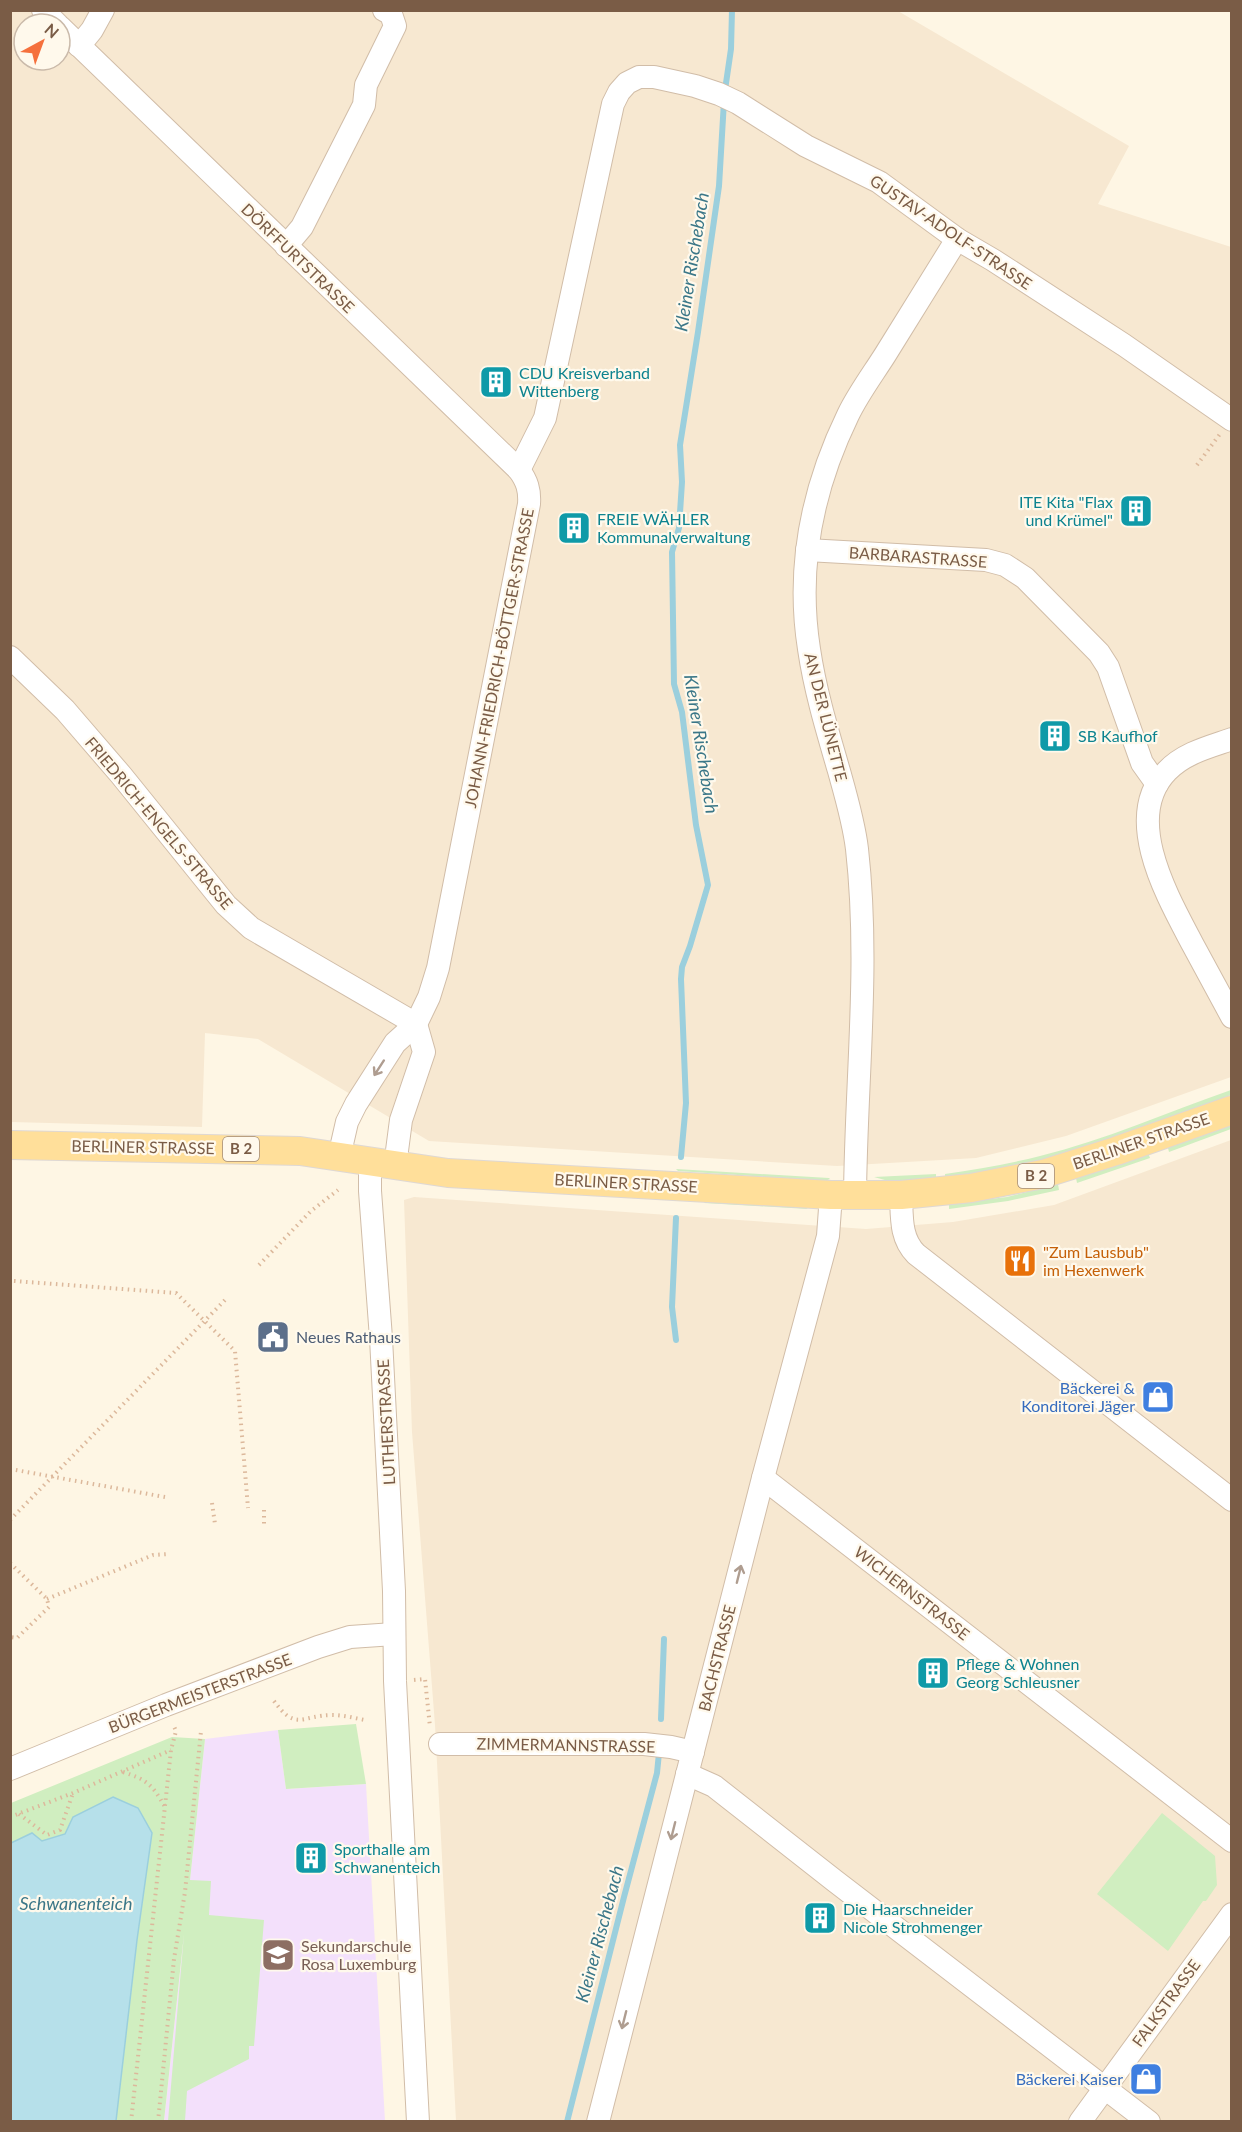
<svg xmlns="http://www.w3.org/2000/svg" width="1242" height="2132" font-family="Lato,sans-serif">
<rect width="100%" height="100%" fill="#fef6e4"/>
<g fill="#f7e8d1" fill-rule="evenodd">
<path d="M11 11H898L1129 146 1098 204 1231 247V1077L1066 1136 976 1158 837 1166 429 1141 258 1039 205 1033 202 1127 11 1122ZM24 24H60V60H24Z"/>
<path d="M1231 1140V2121H456L435 1725 412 1432 404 1200 414 1197 866 1229 953 1222 1054 1205Z"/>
</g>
<path fill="#f3e0fb" d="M278 1730 286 1789 366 1784 385 2121 164 2122 205 1739Z"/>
<g fill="#d0eec0">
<path d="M1231 1090V1095C1171 1117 1111 1143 1049 1158 1015 1167 980 1173 945 1178V1174C977 1169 1009 1164 1040 1156 1105 1140 1168 1112 1231 1090Z"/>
<path d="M1231 1124V1129L1169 1152 1168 1148Z"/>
<path d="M1148 1153 1150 1158 1077 1183 1076 1178Z"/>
<path d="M676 1169 829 1178 830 1179 825 1181 678 1171Z"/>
<path d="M936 1174V1179L892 1182 874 1177Z"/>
<path d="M1058 1184 1059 1190 1008 1201 949 1209V1204L1007 1197Z"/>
<path d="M706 1201 803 1206 808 1209 704 1203Z"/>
<path d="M356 1724 366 1784 286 1789 278 1730Z"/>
<path d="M172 1737 205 1739 190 1880 211 1881 209 1915 264 1920 254 2046H249V2059L187 2091 185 2121H168L184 1934 164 2121H116L137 1940 152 1833 66 1834 42 1841 11 1843V1803Z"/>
<path d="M1162 1813 1215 1856 1217 1885 1206 1901H1203L1168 1951 1097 1894Z"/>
</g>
<path fill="#b6e0ea" stroke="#9bcfdd" stroke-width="1.5" d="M113 1797 138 1808 152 1833 137 1940 116 2121H11V1843L32 1833 42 1841 65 1834 73 1817Z"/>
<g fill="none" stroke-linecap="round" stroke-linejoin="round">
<g stroke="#9bcfdd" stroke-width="6">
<path d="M725 90 731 49 732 10"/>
<path d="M681 1157 686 1103 681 979 682 967 690 946 708 885 696 825 682 712 674 684 672 552 679 528 682 482 680 445 698 332 719 186 724 101"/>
<path d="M676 1218 672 1307 676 1340"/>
<path d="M661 1719 664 1639"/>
<path d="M567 2122 624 1897 657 1773 659 1753"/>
</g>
<defs>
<g id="minor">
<path d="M43 10 57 24"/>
<path d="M60 27 519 470C527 481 530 490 529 504L438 968 429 997 416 1024 395 1043 356 1104 347 1122 339 1157"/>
<path d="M79 46 92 30 103 10"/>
<path d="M286 246 302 227 364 105 366 85 395 26 391 14 384 10"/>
<path d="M519 470 545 418 613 104 619 92 627 83 639 77H654L695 86 719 94 738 103 806 146 879 182 957 239 993 260 1124 345 1232 420"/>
<path d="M807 550 986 560 1005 565 1025 578 1099 653 1108 667 1142 763 1157 784"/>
<path d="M10 657 65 710 121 775 226 905 251 928 416 1024"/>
<path d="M1232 739C1209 747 1184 753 1167 771 1121 818 1169 899 1193 945 1206 969 1219 993 1232 1017"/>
<path d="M370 1162V1191L381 1338 394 1591 395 1681 418 2122"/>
<path d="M395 1166 401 1120 424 1052 416 1024"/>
<path d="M901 1195C902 1217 900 1238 916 1254L1232 1500"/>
<path d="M855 1196C856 1079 870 965 857 849 854 823 846 796 839 771 827 730 815 690 809 649 796 566 812 489 848 415 858 394 873 374 885 355 909 316 933 278 957 239"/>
<path d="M763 1478 1232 1841"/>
<path d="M440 1744H644L671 1747 693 1752"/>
<path d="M10 1769 166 1705 318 1647 350 1637 394 1634"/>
<path d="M687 1774 714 1786 835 1881 1149 2122"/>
<path d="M598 2122 763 1478 828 1236 831 1195"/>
<path d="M1080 2122 1232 1914"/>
</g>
<path id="major" d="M10 1145 300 1151 448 1173 831 1195H901L971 1188 1043 1174 1116 1151 1232 1110"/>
</defs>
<use href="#minor" stroke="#d1bda8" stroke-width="24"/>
<use href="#major" stroke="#dfd8d3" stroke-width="30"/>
<g stroke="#dcb89b" stroke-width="4" stroke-dasharray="1.5 4.5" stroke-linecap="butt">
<path d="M1197 465 1220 434"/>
<path d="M10 1232H14"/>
<path d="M259 1265 311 1211 338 1190"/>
<path d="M14 1281 176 1293 235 1351 248 1508"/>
<path d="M10 1469 165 1497"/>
<path d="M212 1503 215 1524"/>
<path d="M264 1510V1524"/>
<path d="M10 1520 225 1300"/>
<path d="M10 1563 47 1599 49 1607 17 1638 10 1637"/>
<path d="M47 1599 153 1555 168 1554"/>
<path d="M414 1680 425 1679 430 1727"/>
<path d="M274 1701C296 1732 302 1715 332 1715 343 1715 354 1718 365 1720"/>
<path d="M123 1772C147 1780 152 1784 165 1807"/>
<path d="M19 1814 47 1835 60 1830 73 1793"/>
<path d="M10 1817 73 1793 171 1750"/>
<path d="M131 2122 171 1750 176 1731 173 1724"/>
<path d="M158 2122 174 1959 185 1892 201 1731"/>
</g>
<use href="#minor" stroke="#fff" stroke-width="22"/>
<use href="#major" stroke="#ffdf9a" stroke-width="28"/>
</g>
<defs><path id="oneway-shaft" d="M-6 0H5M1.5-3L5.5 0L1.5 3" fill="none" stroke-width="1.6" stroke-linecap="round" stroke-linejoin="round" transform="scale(1.5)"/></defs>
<g stroke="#af9d90">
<use href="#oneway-shaft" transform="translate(379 1068) rotate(123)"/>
<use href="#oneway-shaft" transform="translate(739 1574) rotate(-76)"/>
<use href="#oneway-shaft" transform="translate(673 1831) rotate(104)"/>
<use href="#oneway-shaft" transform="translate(624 2020) rotate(104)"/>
</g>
<defs>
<symbol id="building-square" viewBox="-11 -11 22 22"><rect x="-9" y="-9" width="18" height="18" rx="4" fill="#0f9aa8" stroke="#fff9ec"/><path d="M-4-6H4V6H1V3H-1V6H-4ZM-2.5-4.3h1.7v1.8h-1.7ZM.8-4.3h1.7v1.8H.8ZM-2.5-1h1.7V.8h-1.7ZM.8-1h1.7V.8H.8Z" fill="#fff"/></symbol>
<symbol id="restaurant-square" viewBox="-11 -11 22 22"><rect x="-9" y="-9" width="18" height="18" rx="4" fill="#e8710a" stroke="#fff9ec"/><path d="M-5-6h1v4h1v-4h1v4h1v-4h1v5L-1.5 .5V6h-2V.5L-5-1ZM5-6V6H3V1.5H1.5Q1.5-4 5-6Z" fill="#fff"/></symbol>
<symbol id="civic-square" viewBox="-11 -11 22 22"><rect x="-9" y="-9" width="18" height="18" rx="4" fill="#5c6f8a" stroke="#fff9ec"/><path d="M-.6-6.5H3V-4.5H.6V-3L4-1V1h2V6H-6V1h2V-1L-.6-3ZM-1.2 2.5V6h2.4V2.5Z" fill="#fff"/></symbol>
<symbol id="shop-square" viewBox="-11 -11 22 22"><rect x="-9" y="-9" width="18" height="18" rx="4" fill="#3f7fe0" stroke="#fff9ec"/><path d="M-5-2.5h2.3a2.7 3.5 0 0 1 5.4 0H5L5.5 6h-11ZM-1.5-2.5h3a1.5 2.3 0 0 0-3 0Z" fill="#fff"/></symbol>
<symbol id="school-square" viewBox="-11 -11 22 22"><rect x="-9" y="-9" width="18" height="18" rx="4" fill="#8d6e63" stroke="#fff9ec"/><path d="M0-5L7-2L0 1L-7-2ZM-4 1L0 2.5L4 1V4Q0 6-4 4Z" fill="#fff"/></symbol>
</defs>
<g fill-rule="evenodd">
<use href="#building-square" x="477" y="363" width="38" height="38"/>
<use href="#building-square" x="1117" y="492" width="38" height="38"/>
<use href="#building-square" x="555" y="509" width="38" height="38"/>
<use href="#building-square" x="1036" y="717" width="38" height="38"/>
<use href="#restaurant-square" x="1001" y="1242" width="38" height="38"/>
<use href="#civic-square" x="254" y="1318" width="38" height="38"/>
<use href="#shop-square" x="1139" y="1378" width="38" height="38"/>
<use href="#building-square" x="914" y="1654" width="38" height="38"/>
<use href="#building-square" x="292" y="1839" width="38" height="38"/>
<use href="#building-square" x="801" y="1899" width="38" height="38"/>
<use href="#school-square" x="259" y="1936" width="38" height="38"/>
<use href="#shop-square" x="1127" y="2060" width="38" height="38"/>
</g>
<g text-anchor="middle" stroke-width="4.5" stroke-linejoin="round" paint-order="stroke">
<g fill="#fff9ec" stroke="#a28b78" stroke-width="1.5">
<rect x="223" y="1137" width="36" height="24" rx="4.5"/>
<rect x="1018" y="1164" width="36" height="24" rx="4.5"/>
</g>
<g font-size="15" font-weight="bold" fill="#7a5c46">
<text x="241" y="1154">B 2</text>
<text x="1036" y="1181">B 2</text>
</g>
<g font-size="16" fill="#7a5c46" stroke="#fff9ec">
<text transform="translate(951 232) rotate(34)" y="6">GUSTAV-ADOLF-STRASSE</text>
<text transform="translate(298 258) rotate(44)" y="6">DÖRFFURTSTRASSE</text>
<text transform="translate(918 557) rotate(4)" y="6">BARBARASTRASSE</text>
<text transform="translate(499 658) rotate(-79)" y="6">JOHANN-FRIEDRICH-BÖTTGER-STRASSE</text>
<text transform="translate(826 717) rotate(76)" y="6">AN DER LÜNETTE</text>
<text transform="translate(159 823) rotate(50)" y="6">FRIEDRICH-ENGELS-STRASSE</text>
<text transform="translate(1141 1141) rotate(-19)" y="6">BERLINER STRASSE</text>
<text transform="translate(143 1147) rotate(1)" y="6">BERLINER STRASSE</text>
<text transform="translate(626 1183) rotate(3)" y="6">BERLINER STRASSE</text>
<text transform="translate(386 1422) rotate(-93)" y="6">LUTHERSTRASSE</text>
<text transform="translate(912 1593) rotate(38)" y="6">WICHERNSTRASSE</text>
<text transform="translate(717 1658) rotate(-76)" y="6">BACHSTRASSE</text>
<text transform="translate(200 1693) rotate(-21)" y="6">BÜRGERMEISTERSTRASSE</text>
<text transform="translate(566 1745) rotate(1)" y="6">ZIMMERMANNSTRASSE</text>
<text transform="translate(1166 2003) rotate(-54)" y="6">FALKSTRASSE</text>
</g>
<g font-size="16" fill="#0d838f" stroke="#fff9ec" text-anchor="start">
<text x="519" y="379">CDU Kreisverband<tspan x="519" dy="18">Wittenberg</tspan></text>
<text x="1113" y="508" text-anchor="end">ITE Kita "Flax<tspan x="1113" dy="18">und Krümel"</tspan></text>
<text x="597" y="525">FREIE WÄHLER<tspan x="597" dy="18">Kommunalverwaltung</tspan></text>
<text x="1078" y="742">SB Kaufhof</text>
<text x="956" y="1670">Pflege &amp; Wohnen<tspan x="956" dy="18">Georg Schleusner</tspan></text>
<text x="334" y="1855">Sporthalle am<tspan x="334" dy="18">Schwanenteich</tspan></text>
<text x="843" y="1915">Die Haarschneider<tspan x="843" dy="18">Nicole Strohmenger</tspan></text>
</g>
<g font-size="16" fill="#c56008" stroke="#fff9ec" text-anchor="start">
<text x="1043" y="1258">"Zum Lausbub"<tspan x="1043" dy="18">im Hexenwerk</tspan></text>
</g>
<g font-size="16" fill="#4e5e75" stroke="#fff9ec" text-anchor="start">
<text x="296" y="1343">Neues Rathaus</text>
</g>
<g font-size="16" fill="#366cbe" stroke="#fff9ec" text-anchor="end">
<text x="1135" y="1394">Bäckerei &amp;<tspan x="1135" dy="18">Konditorei Jäger</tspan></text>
<text x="1123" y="2085">Bäckerei Kaiser</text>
</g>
<g font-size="16" fill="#785e54" stroke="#fff9ec" text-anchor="start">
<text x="301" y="1952">Sekundarschule<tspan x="301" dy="18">Rosa Luxemburg</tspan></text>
</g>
<g font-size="18" font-style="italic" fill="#3b7788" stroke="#fff9ec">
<text transform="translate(692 262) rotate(-81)" y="6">Kleiner Rischebach</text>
<text transform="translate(701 744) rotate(81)" y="6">Kleiner Rischebach</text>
<text x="76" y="1910">Schwanenteich</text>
<text transform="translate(600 1934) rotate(-75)" y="6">Kleiner Rischebach</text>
</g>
</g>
<rect width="1242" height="2132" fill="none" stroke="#7a5c46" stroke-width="24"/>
<g transform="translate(42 42) rotate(41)"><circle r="28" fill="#fff9ec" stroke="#cabaaa" stroke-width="1.5"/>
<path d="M0-4.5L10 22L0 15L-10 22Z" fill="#f5703c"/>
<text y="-9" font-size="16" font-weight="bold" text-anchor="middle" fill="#7a5c46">N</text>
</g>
</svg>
